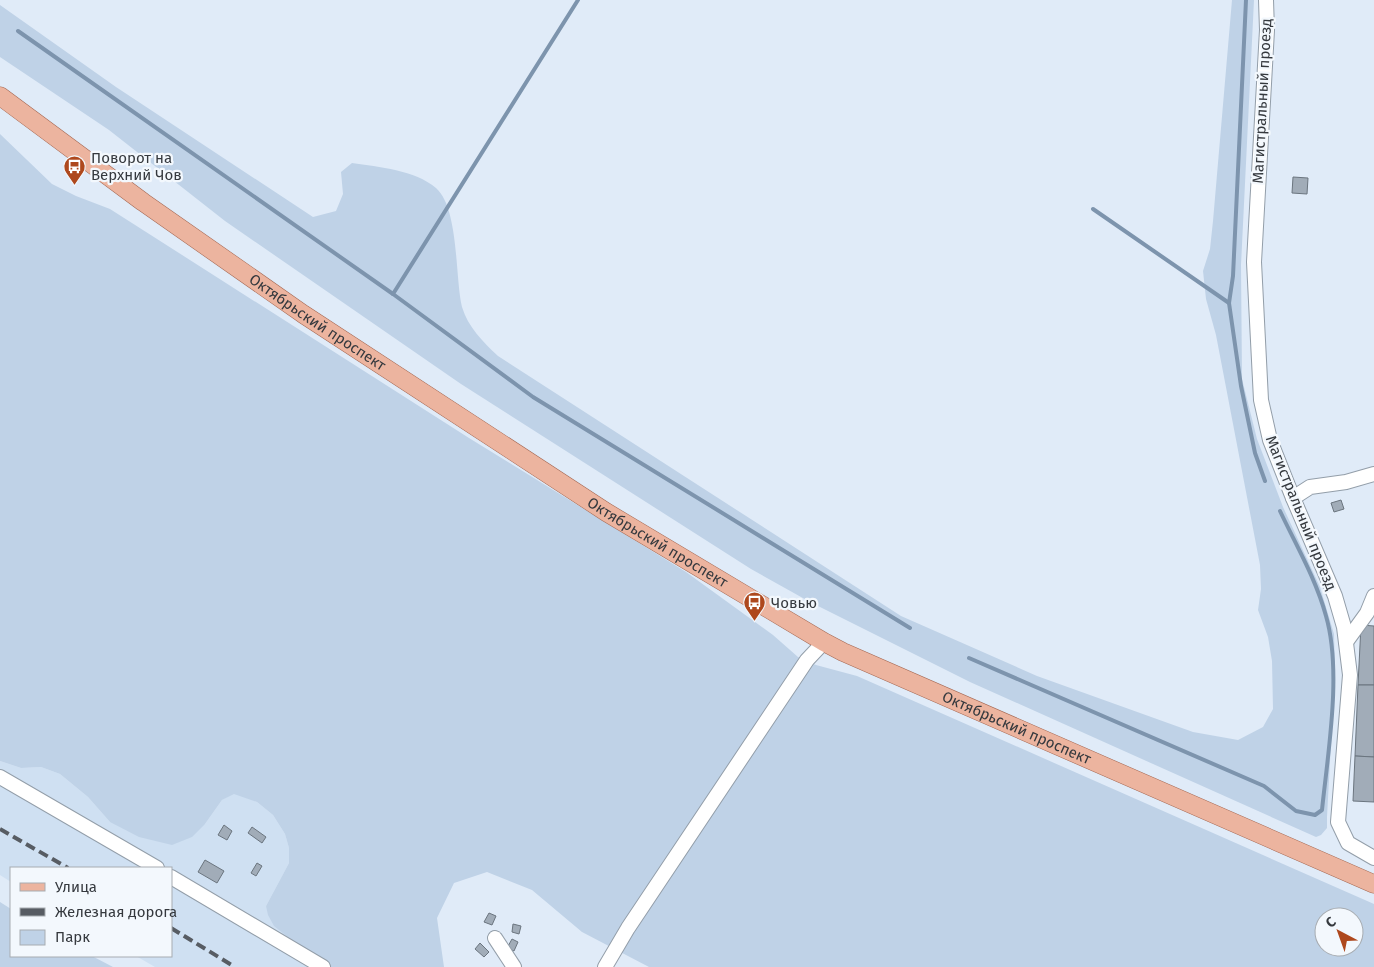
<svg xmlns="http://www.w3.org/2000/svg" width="1374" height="967" font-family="'Fira Sans',sans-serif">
<rect width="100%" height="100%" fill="#e0ebf8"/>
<path fill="#cfe0f2" d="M0 761 21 768 41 767 60 774 88 797 110 822 205 824 222 800 234 793 257 802 273 815 285 834 289 848V863L266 906 309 954 330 967H155L136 956H171V868H11V882L0 875Z"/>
<g fill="#bfd2e7" fill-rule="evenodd">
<path d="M1232 0H1254L1241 265 1242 379 1257 439 1283 507 1320 587 1334 634 1335 668 1327 817V828L1321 835 1316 837 970 682 810 602 751 569 461 384 225 221 109 130 0 57V5L116 87 313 217 336 211 343 194 341 172 352 163C379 167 415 170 436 188 459 208 455 278 462 307 468 327 483 342 498 356L901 616 1037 676 1193 732 1238 740 1263 727 1273 709 1272 661 1268 637 1258 610 1261 589 1260 565 1216 335 1206 299 1203 271 1210 249 1213 221Z"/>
<path d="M0 134 52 184 76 196 110 209 469 438 686 572 773 635 798 657 816 665 857 676 1374 904V967H649L582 932 532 890 487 872 454 883 437 918 444 967H330L309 954 274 926 268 915 266 906 289 863V848L285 834 273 815 257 802 234 794 222 800 205 824 192 837 172 845 139 837 110 822 88 797 60 774 41 767 21 768 0 761ZM1324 917H1354V947H1324Z"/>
<path d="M0 902 11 909V956H92L113 967H0Z"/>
</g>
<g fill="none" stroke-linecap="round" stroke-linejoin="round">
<g stroke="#7d94ad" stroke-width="4">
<path d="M1246 0 1233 276 1229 303 1241 386 1255 453 1265 481"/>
<path d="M18 31 393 294 533 397 910 628"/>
<path d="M1093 209 1229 303"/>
<path d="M393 294 578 0"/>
<path d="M969 658 1264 786 1296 811 1315 815 1322 810C1328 752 1342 671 1326 616 1316 579 1296 545 1280 511"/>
</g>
</g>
<g fill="#a1acb8" stroke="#6b757f">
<path d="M1293 177 1308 178 1307 194 1292 193Z"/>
<path d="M1341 500 1344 509 1334 512 1331 503Z"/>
<path d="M1361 625 1374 626V685H1358Z"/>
<path d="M1358 685H1374V757L1355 756Z"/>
<path d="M1355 756 1374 757V802L1353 801Z"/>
<path d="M224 825 232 831 227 840 218 835Z"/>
<path d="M252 827 266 837 262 843 248 833Z"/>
<path d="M205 860 224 871 217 883 198 872Z"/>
<path d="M257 863 262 866 256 876 251 873Z"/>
<path d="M489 913 496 916 492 925 484 922Z"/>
<path d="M513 924 521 926 519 934 512 932Z"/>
<path d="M512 939 518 942 514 951 507 948Z"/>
<path d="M480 943 489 952 484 957 475 949Z"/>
</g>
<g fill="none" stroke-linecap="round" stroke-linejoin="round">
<defs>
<g id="minor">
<path d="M1266 0 1267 30 1254 262 1261 400 1270 440 1293 498 1335 596 1344 627 1350 675 1338 822 1348 843 1374 858"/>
<path d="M1293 498 1310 487 1346 482 1374 474"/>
<path d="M1346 642 1367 613 1374 596"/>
<path d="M0 777 157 868"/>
<path d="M171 877 323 967"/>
<path d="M495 938 514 967"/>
<path d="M605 967 628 928 807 660 824 642"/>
</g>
<g id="major">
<path id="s1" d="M0 96 143 202 303 314 606 512 824 642 843 652 1374 884"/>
</g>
</defs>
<use href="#minor" stroke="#939ea9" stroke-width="16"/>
<use href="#major" stroke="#a46853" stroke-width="19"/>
<use href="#minor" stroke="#fff" stroke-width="14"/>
<use href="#major" stroke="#ecb49f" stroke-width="18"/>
<g stroke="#575c63" stroke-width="4" stroke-dasharray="10 5" stroke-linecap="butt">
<path d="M0 829 68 868"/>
<path d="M171 928 235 967"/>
</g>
</g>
<defs>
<symbol id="bus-pin" viewBox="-11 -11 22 30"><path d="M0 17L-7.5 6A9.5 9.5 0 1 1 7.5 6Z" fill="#ae481d" stroke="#f3f8fd"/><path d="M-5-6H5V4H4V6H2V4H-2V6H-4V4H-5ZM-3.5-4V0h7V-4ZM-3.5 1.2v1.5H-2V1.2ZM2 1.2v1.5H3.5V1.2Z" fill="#fff"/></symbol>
</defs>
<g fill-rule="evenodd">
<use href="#bus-pin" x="62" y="154" width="25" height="34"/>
<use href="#bus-pin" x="742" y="590" width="25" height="34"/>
</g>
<g text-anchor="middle" stroke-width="4.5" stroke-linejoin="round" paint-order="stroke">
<g font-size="15" fill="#35393e" stroke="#f3f8fd">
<text transform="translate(1262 101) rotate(-87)" y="5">Магистральный проезд</text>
<text dy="5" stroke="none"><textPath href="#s1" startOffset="390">Октябрьский проспект</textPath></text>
<text transform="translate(1301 513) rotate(68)" y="5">Магистральный проезд</text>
<text dy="5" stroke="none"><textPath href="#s1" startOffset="795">Октябрьский проспект</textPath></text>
<text dy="5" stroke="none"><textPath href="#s1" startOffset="1200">Октябрьский проспект</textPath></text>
</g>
<g font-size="15" fill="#35393e" stroke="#f3f8fd" text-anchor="start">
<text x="91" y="163">Поворот на<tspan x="91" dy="17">Верхний Чов</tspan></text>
<text x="771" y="608">Човью</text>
</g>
</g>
<rect x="10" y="867" width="162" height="90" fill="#f3f8fd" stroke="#a7acb1"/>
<rect x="20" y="883" width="25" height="8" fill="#ecb49f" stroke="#a7acb1"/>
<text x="55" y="892" font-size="15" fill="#35393e">Улица</text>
<rect x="20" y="908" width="25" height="8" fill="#575c63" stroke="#a7acb1"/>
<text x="55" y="917" font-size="15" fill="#35393e">Железная дорога</text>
<rect x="20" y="930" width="25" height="15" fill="#bfd2e7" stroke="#a7acb1"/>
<text x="55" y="942" font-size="15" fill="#35393e">Парк</text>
<g transform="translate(1339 932) rotate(319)"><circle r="24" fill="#f3f8fd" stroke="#a7acb1"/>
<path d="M0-4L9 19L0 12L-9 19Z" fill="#ae481d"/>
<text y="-8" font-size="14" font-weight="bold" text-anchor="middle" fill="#35393e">С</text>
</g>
</svg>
